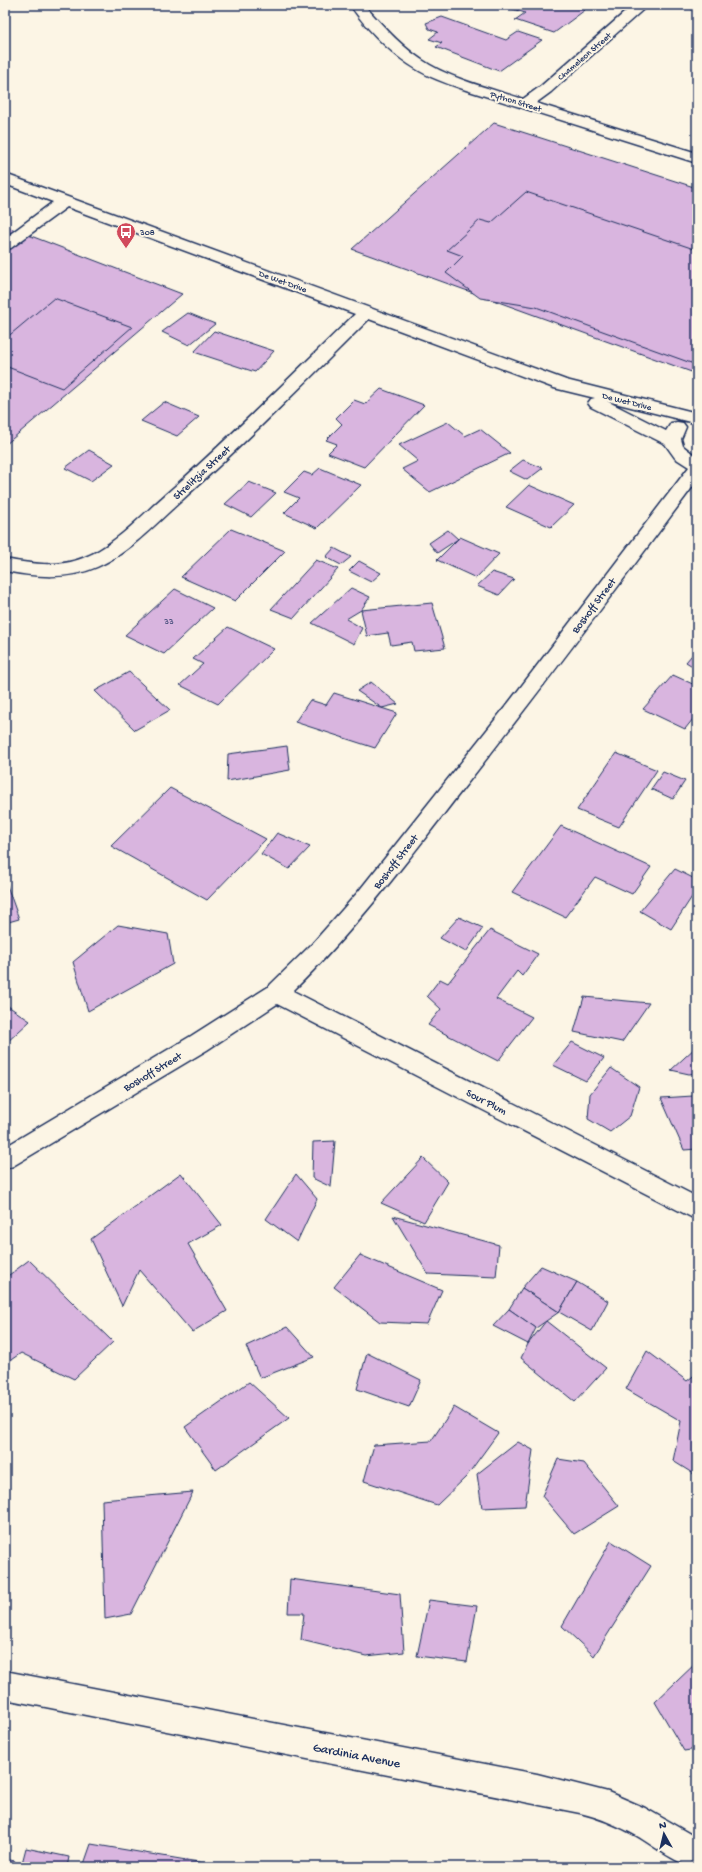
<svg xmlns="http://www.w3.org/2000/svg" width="702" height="1872" font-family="'Gochi Hand',sans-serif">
<rect width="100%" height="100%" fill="#fcf5e5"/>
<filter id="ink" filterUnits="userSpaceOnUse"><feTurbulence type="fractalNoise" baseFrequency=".025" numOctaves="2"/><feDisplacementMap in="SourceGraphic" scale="8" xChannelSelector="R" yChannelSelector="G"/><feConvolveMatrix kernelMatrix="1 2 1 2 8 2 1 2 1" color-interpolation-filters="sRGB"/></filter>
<g filter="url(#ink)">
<g fill="#d9b5df" stroke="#1b2f5e">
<path d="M501 5H571L585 10 554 33 515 20 525 13Z"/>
<path d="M442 17 506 40 518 32 542 40 499 71 436 47 442 43 429 39 438 32 429 29 426 23Z"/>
<path d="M494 123 697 188V374L352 249Z"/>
<path d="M526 192 697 250V357L691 363 536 307 480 298 446 273 463 256 447 250 480 220 491 223Z"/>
<path d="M5 226 182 294 5 445Z"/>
<path d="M54 298 132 327 62 388 5 366V339Z"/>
<path d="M188 313 215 324 189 345 162 332Z"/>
<path d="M214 331 274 351 255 372 194 352Z"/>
<path d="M381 389 424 405 364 467 328 453 337 444 326 440 342 424 336 418 354 400 365 404Z"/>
<path d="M164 402 199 417 177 436 141 421Z"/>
<path d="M448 422 465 436 480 429 510 453 430 492 402 469 418 461 399 445Z"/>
<path d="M89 450 114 464 91 481 65 468Z"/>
<path d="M523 460 543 468 527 480 509 471Z"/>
<path d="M320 468 361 485 317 528 284 513 299 498 284 492 304 472 312 475Z"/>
<path d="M249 482 276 493 251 517 225 504Z"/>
<path d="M529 485 574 505 551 527 506 507Z"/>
<path d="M231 529 285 551 235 601 181 577Z"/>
<path d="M448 530 458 539 437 553 429 543Z"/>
<path d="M460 537 499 554 476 578 437 560Z"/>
<path d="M334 548 351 557 341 565 326 557Z"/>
<path d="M316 560 338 569 294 618 271 609Z"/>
<path d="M359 561 381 573 371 582 349 571Z"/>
<path d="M492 572 514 579 499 595 477 586Z"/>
<path d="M351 588 370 597 361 610 346 619 362 628 354 644 312 623Z"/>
<path d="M175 589 213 608 164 654 125 635Z"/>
<path d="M432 603 445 648 414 651 412 642 391 645 388 633 367 636 361 610Z"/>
<path d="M228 627 274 649 218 704 180 685 203 664 193 659Z"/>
<path d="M697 649V669L686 662Z"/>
<path d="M129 672 170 710 135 730 95 691Z"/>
<path d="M673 675 697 686V714L685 729 643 709Z"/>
<path d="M371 682 398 704 382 708 357 691Z"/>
<path d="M334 693 397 713 375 748 295 722 310 700 326 705Z"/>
<path d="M287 746 290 770 227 781 228 754Z"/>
<path d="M616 753 657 770 619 827 577 810Z"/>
<path d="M663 772 685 781 673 799 651 789Z"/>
<path d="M170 788 266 839 207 900 111 846Z"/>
<path d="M561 826 651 867 632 894 595 877 565 917 512 892Z"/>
<path d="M277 833 310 847 289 869 261 854Z"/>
<path d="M675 869 697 880V889L671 929 640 911Z"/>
<path d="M5 880 19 919 5 923Z"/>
<path d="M459 917 483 928 466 952 440 938Z"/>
<path d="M118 925 168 934 173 964 88 1011 73 962Z"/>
<path d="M490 930 538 954 522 976 517 971 496 999 532 1017 498 1061 428 1025 441 1009 427 996 440 979 448 983Z"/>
<path d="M584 997 649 1003 622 1042 574 1032Z"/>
<path d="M5 1004 30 1021 5 1044Z"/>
<path d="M572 1042 604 1058 586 1081 553 1065Z"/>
<path d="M697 1046V1073L689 1074 671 1070Z"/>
<path d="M611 1068 639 1087 630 1116 610 1132 588 1119 590 1094Z"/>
<path d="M693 1096 697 1101V1149L684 1150 661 1098Z"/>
<path d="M335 1141 331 1187 312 1178 313 1142Z"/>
<path d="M423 1158 448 1182 424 1222 381 1203Z"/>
<path d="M181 1173 222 1225 188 1244 227 1311 192 1332 139 1270 122 1306 91 1239Z"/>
<path d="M296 1174 317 1199 297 1242 266 1219Z"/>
<path d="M393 1216 499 1245 496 1277 428 1274Z"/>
<path d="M360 1255 442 1290 427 1324 380 1322 334 1287Z"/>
<path d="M29 1260 113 1342 74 1379 21 1353 5 1364V1278Z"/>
<path d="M541 1266 577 1282 559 1312 522 1288Z"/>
<path d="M577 1282 608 1301 592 1331 559 1312Z"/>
<path d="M522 1288 559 1312 536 1328 509 1309Z"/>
<path d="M509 1309 536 1328 528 1344 493 1326Z"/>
<path d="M546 1321 606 1368 575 1402 521 1358 528 1344Z"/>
<path d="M287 1327 314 1357 260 1378 246 1346Z"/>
<path d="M647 1351 687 1381 697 1373V1476L673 1461 681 1421 626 1389Z"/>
<path d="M367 1353 421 1380 409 1407 357 1389Z"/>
<path d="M249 1382 289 1418 216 1470 185 1427Z"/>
<path d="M454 1407 498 1433 466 1477 437 1505 364 1481 374 1445 431 1441Z"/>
<path d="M518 1442 533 1450 525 1506 482 1508 477 1474Z"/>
<path d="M558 1459 584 1463 619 1506 574 1534 542 1496Z"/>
<path d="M193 1492 131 1614 105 1619 102 1500Z"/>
<path d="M611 1541 651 1566 594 1656 562 1626Z"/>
<path d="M290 1579 400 1594 404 1652 366 1656 301 1640 304 1613H288Z"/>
<path d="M429 1600 477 1606 467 1662 417 1656Z"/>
<path d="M697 1662V1749L684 1751 655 1702Z"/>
<path d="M91 1844 228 1867H83Z"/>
<path d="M26 1848 69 1857 67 1867H21Z"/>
<path d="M5 1859 15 1861 14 1867H5Z"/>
</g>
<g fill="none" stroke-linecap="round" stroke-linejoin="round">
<defs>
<g id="minor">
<path d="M350 5H364C384 27 404 50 430 65 458 81 492 89 523 99L541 86 633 5H648L551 92 536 103 697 153V163L466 90C454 86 442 82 431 77 399 62 370 34 350 5Z"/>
<path d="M5 174 566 380 697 413V423H694L607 401 666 431 671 423 677 422 683 423 686 427 681 439 683 446 697 457V481C620 584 543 687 463 789 409 859 356 929 293 991L697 1197V1220L277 1004 207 1050 13 1166 5 1169V1147L191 1036 268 987 312 944 358 892 510 701 689 467 675 458 665 444 591 407 588 403 591 399 595 398 554 388 369 319C307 381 245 443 180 502 154 525 129 553 97 567 68 580 36 577 5 571V559C30 564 59 568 83 558 114 546 139 518 164 496 230 438 292 375 355 314L67 207 11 248 5 250V238L53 202 5 184Z"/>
<path d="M5 1671 537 1774 608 1792 645 1808 697 1838V1867C680 1867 653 1845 637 1836 619 1826 601 1818 580 1813L5 1699Z"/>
</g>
</defs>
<use href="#minor" stroke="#1b2f5e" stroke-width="3"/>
<use href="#minor" fill="#fcf5e5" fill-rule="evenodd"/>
</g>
</g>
<defs>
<symbol id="bus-pin" viewBox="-11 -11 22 30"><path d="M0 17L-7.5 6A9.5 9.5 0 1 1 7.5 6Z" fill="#d1495b" stroke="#fcf5e5"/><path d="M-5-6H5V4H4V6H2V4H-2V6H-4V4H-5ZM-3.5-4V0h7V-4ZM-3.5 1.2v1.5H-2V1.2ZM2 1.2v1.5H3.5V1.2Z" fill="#fff"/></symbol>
</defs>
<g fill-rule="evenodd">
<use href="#bus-pin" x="115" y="221" width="22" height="30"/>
</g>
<g text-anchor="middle" stroke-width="4" stroke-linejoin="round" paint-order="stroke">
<g font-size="9" fill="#1b2f5e" stroke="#fcf5e5">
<text transform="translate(584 56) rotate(-41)" y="3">Chameleon Street</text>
<text transform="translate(516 101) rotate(17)" y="3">Python Street</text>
<text transform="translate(283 281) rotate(20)" y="3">De Wet Drive</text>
<text transform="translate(627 401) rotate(14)" y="3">De Wet Drive</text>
</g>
<g font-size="9" fill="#1b2f5e" stroke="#fcf5e5" text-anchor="start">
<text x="140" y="235">308</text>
</g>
<g font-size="9" fill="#4a507e">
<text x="169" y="624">33</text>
</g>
<g font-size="11" fill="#1b2f5e" stroke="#fcf5e5">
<text transform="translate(201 472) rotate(-43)" y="4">Strelitzia Street</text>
<text transform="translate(593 605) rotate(-53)" y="4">Boshoff Street</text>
<text transform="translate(395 861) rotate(-52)" y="4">Boshoff Street</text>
<text transform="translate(152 1071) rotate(-31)" y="4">Boshoff Street</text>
<text transform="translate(487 1101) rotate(27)" y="4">Sour Plum</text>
</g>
<g font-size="13" fill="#1b2f5e" stroke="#fcf5e5">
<text transform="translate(357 1754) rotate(11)" y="5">Gardinia Avenue</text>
</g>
</g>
<rect width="702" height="1872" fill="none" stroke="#fcf5e5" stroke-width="20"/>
<rect x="10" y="10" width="682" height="1852" fill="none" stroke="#1b2f5e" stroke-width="1.5" filter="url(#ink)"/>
<g transform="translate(664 1834) rotate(352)" stroke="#fcf5e5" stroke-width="3" paint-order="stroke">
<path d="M0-3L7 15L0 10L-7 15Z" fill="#1b2f5e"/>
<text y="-6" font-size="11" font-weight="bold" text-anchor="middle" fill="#1b2f5e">N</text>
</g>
</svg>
